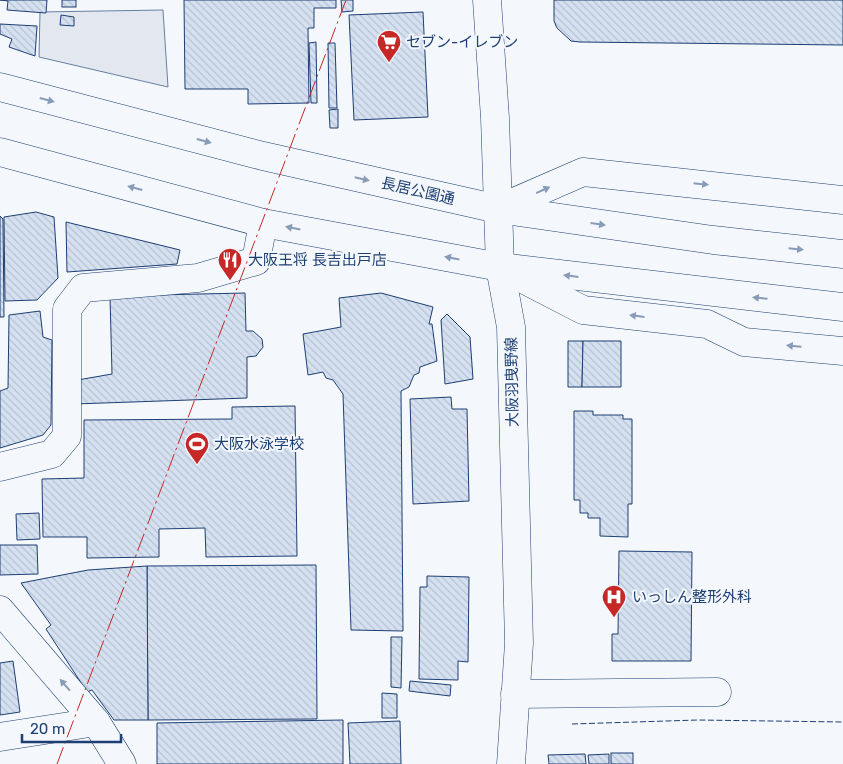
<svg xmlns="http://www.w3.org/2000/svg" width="843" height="764" font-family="Rubik,'Noto Sans JP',sans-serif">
<defs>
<pattern id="building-back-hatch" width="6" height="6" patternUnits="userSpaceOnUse" patternTransform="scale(1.25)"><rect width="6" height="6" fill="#d5e0f0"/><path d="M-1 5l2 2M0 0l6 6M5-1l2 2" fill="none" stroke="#b6c1d1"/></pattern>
</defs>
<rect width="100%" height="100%" fill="#f4f7fb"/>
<path fill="#e3e8f0" stroke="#687fa3" d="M163 10 168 87 39 57 40 12Z"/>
<g fill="url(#building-back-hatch)" stroke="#1d3f73">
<path d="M0 0H47L46 13 7 10 8 1Z"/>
<rect x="62" y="0" width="14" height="7"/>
<path d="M184 0H336V8H314V28H308L309 103 248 104V89H185Z"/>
<path d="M341 0H353V11L342 12Z"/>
<path d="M554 0H843V45L580 42 571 41 557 28 554 21Z"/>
<path d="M423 12 428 117 354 120 349 15Z"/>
<path d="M61 15 74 17V26L60 25Z"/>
<path d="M0 24 37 26 35 56 9 47 12 39 0 34Z"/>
<path d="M316 42 317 103H311L309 43Z"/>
<path d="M328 43H335L337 108H329Z"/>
<path d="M338 109V128H330L329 110Z"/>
<path d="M36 212 54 217 58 278 37 300 5 301 4 217Z"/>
<path d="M0 216 3 219 4 317H0Z"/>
<path d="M66 222 180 250 177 264 67 272Z"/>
<path d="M245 293 246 331H253L262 339 263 347 256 356 247 357V398L74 404 72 381 112 374 110 296Z"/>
<path d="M381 293 433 307 429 324H432L437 361 420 367 419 373 414 375 409 387 401 391 403 631 351 630 343 394 333 380 326 378 323 372 308 375 303 334 341 327 339 298Z"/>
<path d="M40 311 43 337 52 340 51 425 43 435 0 448V391L8 388 9 315Z"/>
<path d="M447 314 470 337 473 379 445 384 441 320Z"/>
<path d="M568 341H583L582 387H568Z"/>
<path d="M583 341H621V387H582Z"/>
<path d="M451 397 452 409H467L469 501 413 504 410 399Z"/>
<path d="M295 406 297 556 206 557 205 528 159 529V557L87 558V537H43L42 479 84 478V420L232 419V407Z"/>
<path d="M574 411H593V415H623V419H632V504H628V537L600 536V518H588V513H580V500H574Z"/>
<path d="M39 513 40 539 17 540 16 514Z"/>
<path d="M0 545H37L38 574 0 575Z"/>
<path d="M619 551 692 552 691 661H612V634H618Z"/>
<path d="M316 565 317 719 148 720 147 566Z"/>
<path d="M147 566 148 720H114L92 690 87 692 46 629 51 625 21 583 88 570Z"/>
<path d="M427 576 469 577 468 662 458 661V680L419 679 420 587H427Z"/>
<path d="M391 637H402L401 688 391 687Z"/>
<path d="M13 661 20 712 0 715V663Z"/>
<path d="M410 681 451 685 450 696 409 691Z"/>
<path d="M382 693 397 694V718H382Z"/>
<path d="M343 720V764H157V723Z"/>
<path d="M400 721 401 764H350L348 723Z"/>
<rect x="611" y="753" width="22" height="11"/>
<path d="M585 754 586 764H549L548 755Z"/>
<path d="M609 754V764H589L588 755Z"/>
</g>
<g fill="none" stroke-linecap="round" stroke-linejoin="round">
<defs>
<g id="minor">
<path d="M498 209 583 172 843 200"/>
<path d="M502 268 583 310 707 324 744 342 843 351"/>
<path d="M0 467 52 454 67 436V309L83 288 198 278 256 261 263 223"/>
<path d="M0 610 96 722 122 764"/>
<path d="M515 694 717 692"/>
<path d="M0 737 96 722"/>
</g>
<g id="major">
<path d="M487 0 495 118 500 267 511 327 519 643 511 764"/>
<path d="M0 87 263 156 498 209 713 240 843 254"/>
<path d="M0 152 263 223 500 267 843 307"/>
</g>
</defs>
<use href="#minor" stroke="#1d3f73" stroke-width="29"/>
<use href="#major" stroke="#1d3f73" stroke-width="29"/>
<use href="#minor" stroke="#f4f7fb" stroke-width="28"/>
<use href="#major" stroke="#f4f7fb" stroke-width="28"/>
<path stroke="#1d3f73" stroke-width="1" stroke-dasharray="6 2.5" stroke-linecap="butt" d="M572 724 698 720 843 722"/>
<path stroke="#c62828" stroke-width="1" stroke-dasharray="18 4 2.5 4" stroke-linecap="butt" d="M57 764 346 0"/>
</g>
<defs><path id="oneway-solid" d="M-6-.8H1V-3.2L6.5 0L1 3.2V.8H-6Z" transform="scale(1.25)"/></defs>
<g fill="#889bb7">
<use href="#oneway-solid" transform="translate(47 100) rotate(15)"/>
<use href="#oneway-solid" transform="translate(204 141) rotate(15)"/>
<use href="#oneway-solid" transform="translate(362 179) rotate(13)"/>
<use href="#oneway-solid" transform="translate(701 184) rotate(6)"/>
<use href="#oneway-solid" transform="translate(135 188) rotate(-165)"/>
<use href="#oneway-solid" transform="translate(543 190) rotate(-24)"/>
<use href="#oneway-solid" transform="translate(598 224) rotate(8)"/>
<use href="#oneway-solid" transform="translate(293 228) rotate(-169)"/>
<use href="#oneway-solid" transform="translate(796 249) rotate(6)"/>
<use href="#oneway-solid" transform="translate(452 258) rotate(-169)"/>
<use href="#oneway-solid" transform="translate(571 276) rotate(-173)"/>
<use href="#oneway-solid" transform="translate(760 298) rotate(-174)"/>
<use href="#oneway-solid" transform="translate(637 316) rotate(-173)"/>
<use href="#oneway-solid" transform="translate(794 346) rotate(-175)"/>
<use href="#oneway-solid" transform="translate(65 685) rotate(-131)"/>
</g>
<defs>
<symbol id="supermarket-pin" viewBox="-11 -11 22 30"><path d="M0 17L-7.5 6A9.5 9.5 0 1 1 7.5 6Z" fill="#c62828" stroke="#f4f7fb"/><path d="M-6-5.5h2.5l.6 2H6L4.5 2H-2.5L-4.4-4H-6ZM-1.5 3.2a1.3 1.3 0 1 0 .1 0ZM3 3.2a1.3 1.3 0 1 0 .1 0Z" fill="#fff"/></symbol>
<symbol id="restaurant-pin" viewBox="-11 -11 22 30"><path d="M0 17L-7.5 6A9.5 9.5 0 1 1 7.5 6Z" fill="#c62828" stroke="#f4f7fb"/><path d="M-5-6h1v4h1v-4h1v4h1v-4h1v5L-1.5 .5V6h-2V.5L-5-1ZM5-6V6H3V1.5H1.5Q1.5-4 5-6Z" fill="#fff"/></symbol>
<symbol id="stadium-pin" viewBox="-11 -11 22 30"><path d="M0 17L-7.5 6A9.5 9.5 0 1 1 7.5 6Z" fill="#c62828" stroke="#f4f7fb"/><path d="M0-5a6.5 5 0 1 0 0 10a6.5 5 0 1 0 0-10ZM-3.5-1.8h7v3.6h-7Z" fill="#fff"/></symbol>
<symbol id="hospital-pin" viewBox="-11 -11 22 30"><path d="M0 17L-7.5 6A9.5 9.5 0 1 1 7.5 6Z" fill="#c62828" stroke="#f4f7fb"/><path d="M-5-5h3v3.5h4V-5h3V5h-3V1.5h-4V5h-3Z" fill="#fff"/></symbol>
</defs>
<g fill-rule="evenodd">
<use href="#supermarket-pin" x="375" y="28" width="28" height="38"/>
<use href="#restaurant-pin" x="216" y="246" width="28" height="38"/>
<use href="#stadium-pin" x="183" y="430" width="28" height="38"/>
<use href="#hospital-pin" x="600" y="583" width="28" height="38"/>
</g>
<g text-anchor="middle" stroke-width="4" stroke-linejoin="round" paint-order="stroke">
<g font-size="15" fill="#1d3f73" stroke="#f4f7fb" text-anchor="start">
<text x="406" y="47">セブン-イレブン</text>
<text x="248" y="265">大阪王将 長吉出戸店</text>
<text x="214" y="449">大阪水泳学校</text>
<text x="632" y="602">いっしん整形外科</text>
</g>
<g font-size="15" fill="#1d3f73" stroke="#f4f7fb">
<text transform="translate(418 191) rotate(13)" y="5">長居公園通</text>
<text transform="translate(512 382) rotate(-91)" y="5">大阪羽曳野線</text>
</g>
</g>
<path d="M22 734v8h99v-8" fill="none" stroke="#1d3f73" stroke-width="2.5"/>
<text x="30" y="734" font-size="15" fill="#1d3f73" stroke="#f4f7fb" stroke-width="4" paint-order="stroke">20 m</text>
</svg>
